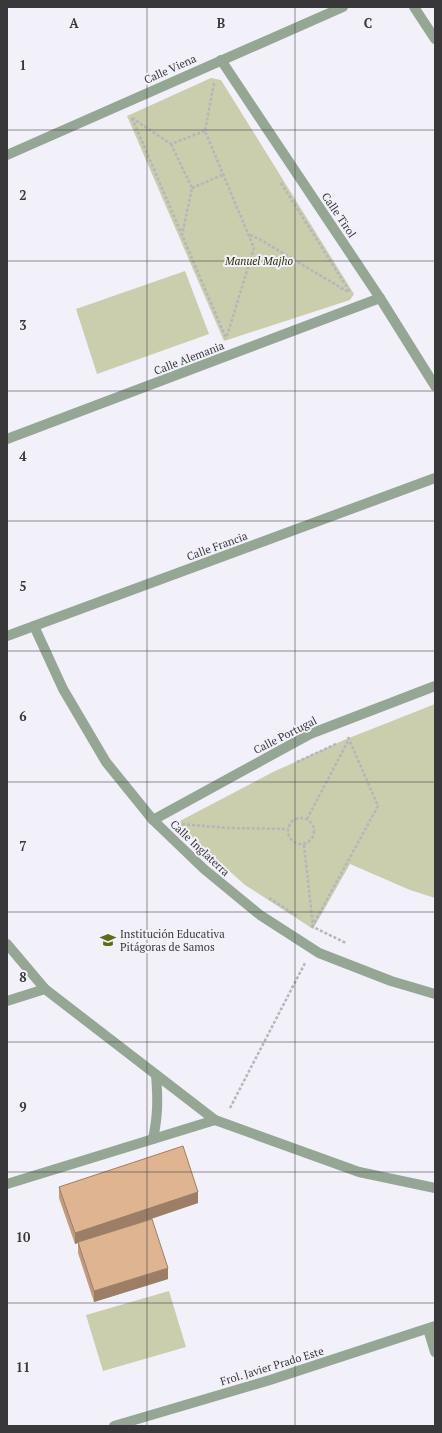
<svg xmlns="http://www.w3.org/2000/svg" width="442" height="1433" font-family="'PT Serif',serif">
<rect width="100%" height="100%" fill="#f2f1f9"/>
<g fill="#caceac">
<path d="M211 78 221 80 354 294 350 300 224 341 127 116Z"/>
<path d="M185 271 209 334 97 374 76 309Z"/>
<path d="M435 704V898L410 890 350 864 313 929 245 885 176 823 273 772 344 740Z"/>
<path d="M169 1291 186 1347 103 1371 86 1315Z"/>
</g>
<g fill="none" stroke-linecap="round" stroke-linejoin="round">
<g stroke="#b6b5bb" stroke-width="2.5" stroke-dasharray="3 2" stroke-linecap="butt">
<path d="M214 83 205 131 254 248 226 339"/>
<path d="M132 118 226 338"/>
<path d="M132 118 171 144 205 131"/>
<path d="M171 144 192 188 182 235"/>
<path d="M281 183 350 292"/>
<path d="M192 188 222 175"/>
<path d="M250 235 261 240 348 292"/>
<path d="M297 762 336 744"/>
<circle cx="301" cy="831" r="13"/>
<path d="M307 819 349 739"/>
<path d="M182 824 228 828 287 829"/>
<path d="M304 845 313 926"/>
<path d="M269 898 299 917"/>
<path d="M311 926 346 943"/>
<path d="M312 927 378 806 348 737"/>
<path d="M230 1108 305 963"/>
</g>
<g stroke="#96a694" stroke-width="10">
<path d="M414 7 435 39"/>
<path d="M221 60 380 298 435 386"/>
<path d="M7 155 343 7"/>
<path d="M7 439 380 298"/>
<path d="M34 626 63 689 106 762 153 820 204 869 260 915 319 953 391 981 435 994"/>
<path d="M7 636 435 478"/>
<path d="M153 820 310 734 435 686"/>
<path d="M7 944 45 989 215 1120 359 1172 435 1188"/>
<path d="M7 1001 45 989"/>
<path d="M153 1139C158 1115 158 1099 156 1075"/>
<path d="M7 1184 215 1120"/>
<path d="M428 1329 435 1352"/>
<path d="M114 1426 270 1380 435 1326"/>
</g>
</g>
<path fill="#c09b7d" d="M59 1187 198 1203 134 1225 168 1279 94 1302 78 1253V1243L75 1244 59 1198Z"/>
<g fill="#9c7e66">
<path d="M198 1192V1203L75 1244V1233Z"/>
<path d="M168 1268V1279L94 1302V1291Z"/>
</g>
<g fill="#dfb491" stroke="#9c7e66">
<path d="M183 1146 198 1192 75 1233 59 1187Z"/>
<path d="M152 1219 168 1268 94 1291 78 1242Z"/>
</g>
<path fill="none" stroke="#38383b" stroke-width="1" stroke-opacity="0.55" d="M147 7V1426M295 7V1426M7 130H435M7 261H435M7 391H435M7 521H435M7 651H435M7 782H435M7 912H435M7 1042H435M7 1172H435M7 1303H435"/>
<defs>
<symbol id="school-bare" viewBox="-9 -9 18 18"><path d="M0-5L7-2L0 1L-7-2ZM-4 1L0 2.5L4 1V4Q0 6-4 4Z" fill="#5d6b14" stroke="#f2f1f9" stroke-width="2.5" paint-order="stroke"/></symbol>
</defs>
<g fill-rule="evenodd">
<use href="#school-bare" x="97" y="929" width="22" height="22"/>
</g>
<g text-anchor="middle" stroke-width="4" stroke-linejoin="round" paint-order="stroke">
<g font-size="11" fill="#38383b" stroke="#f2f1f9">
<text transform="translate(170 69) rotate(-24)" y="4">Calle Viena</text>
<text transform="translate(339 215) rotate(56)" y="4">Calle Tirol</text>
<text transform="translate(189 358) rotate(-21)" y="4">Calle Alemania</text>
<text transform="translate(217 546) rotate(-20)" y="4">Calle Francia</text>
<text transform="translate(285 735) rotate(-27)" y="4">Calle Portugal</text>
<text transform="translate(200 848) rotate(43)" y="4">Calle Inglaterra</text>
<text transform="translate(272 1366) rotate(-17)" y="4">Frol. Javier Prado Este</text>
</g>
<g font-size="11" font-style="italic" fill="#2b2e04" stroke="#f2f1f9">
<text x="259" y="265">Manuel Majho</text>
</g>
<g font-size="11" fill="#38383b" stroke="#f2f1f9" text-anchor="start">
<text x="120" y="938">Institución Educativa<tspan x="120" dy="13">Pitágoras de Samos</tspan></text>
</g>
</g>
<g font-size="13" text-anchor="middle" font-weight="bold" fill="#38383b" stroke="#f2f1f9" stroke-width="4" stroke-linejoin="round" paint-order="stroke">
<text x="74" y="28">A</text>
<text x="221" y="28">B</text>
<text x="368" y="28">C</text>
<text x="23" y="70">1</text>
<text x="23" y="200">2</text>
<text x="23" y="330">3</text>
<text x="23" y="461">4</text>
<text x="23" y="591">5</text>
<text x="23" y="721">6</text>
<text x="23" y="851">7</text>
<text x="23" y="982">8</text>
<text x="23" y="1112">9</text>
<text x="23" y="1242">10</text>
<text x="23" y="1372">11</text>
</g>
<rect width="442" height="1433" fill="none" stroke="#38383b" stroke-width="16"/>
</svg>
